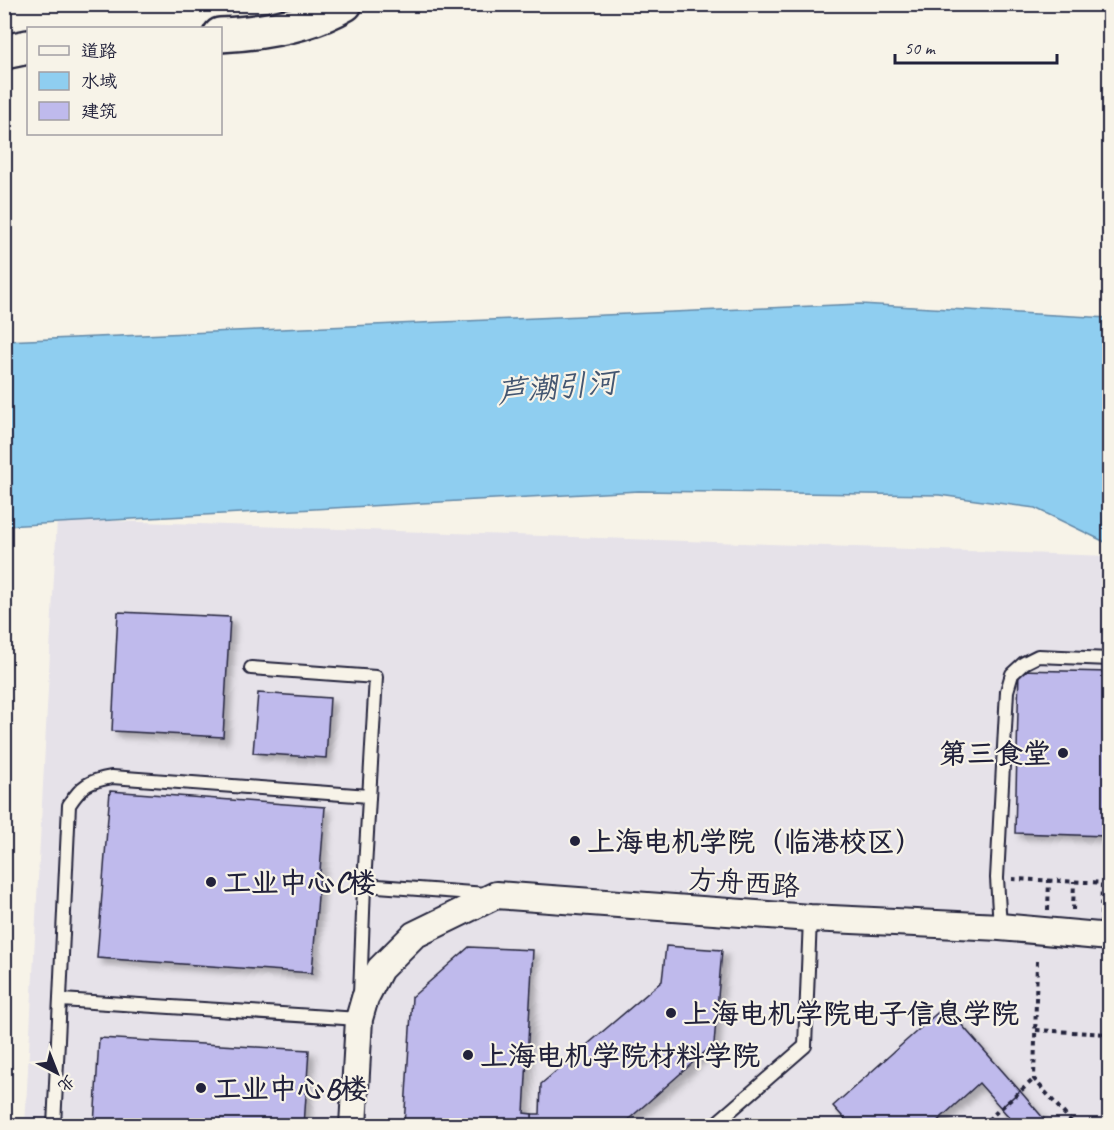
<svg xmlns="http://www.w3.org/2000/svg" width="1114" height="1130" font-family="Caveat,'LXGW WenKai TC',sans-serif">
<defs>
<filter id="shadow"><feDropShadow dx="5.5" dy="5.5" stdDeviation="3" flood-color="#0004"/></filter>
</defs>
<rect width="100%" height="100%" fill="#f7f3e8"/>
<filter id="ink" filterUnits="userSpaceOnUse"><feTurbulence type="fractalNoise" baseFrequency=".0167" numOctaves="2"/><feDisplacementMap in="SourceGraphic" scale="12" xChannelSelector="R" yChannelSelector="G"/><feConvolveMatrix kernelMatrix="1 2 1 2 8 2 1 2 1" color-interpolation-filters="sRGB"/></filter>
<g filter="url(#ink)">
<path fill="#e6e2e9" d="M57 519 1109 556V1125L25 1126Z"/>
<path fill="#8fcef0" stroke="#6389a8" stroke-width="1.5" d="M860 304 1109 318V544L1035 508 939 495 639 491 5 526V341Z"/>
<g fill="#bfbaec" stroke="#22223b" stroke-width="1.5" filter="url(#shadow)">
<path d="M118 612 230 617 223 737 112 731Z"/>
<path d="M1019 670 1110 672V862H1105L1106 836 1015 833Z"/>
<path d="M258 693 330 698 326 758 253 753Z"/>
<path d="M110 791 325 807 312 973 97 958Z"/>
<path d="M666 946 722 950 714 1044 621 1126H532V1114H540L541 1084 662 981Z"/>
<path d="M469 947 533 950 524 1113 532 1114V1126H404L412 997Z"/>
<path d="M945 1006 1020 1091 1001 1108 979 1083 932 1126H851L833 1106Z"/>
<path d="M99 1038 309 1050 304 1126H94Z"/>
<path d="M1020 1091 1050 1126H1017L1001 1108Z"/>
</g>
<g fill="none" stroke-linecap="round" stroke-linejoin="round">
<defs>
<g id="service">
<path d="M251 668 376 677 364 885"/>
<path d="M1000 927 997 878 1007 691 1012 674 1024 663 1038 656 1110 659"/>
<path d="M360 995 364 885 486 894"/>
<path d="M61 1000 359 1019V1015"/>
<path d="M54 1126 69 805C82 785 89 781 112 777L369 796"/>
<path d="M713 1126 805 1046 810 918"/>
</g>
<path id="minor" d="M353 1126 359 1019 365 998 380 969 414 935 496 895 810 918 1000 927 1110 937"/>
<g id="motorway">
<path d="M220 35C262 33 308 26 345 4"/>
<path d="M4 52 28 47"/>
</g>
</defs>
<use href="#service" stroke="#22223b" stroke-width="16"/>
<use href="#minor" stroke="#22223b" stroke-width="30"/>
<use href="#motorway" stroke="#22223b" stroke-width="38"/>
<g stroke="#22223b" stroke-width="4" stroke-dasharray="4.5 4.5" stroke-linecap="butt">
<path d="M1012 879 1110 883"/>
<path d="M1048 910 1049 880"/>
<path d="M1073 910 1074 881"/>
<path d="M1101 915 1102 883"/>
<path d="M1037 961 1034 1079 1075 1126"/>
<path d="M1036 1030 1110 1034"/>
<path d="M981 1126 1034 1079"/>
</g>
<use href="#service" stroke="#f7f3e8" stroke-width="12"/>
<use href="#minor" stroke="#f7f3e8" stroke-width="26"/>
<use href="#motorway" stroke="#f7f3e8" stroke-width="33"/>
</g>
</g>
<g fill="#22223b" stroke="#f7f3e8" stroke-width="2">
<circle cx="1063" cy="753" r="6"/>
<circle cx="575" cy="841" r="6"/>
<circle cx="211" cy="882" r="6"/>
<circle cx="671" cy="1013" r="6"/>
<circle cx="468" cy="1055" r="6"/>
<circle cx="201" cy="1088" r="6"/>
</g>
<g text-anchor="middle" stroke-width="4.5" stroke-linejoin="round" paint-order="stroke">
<g font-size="28" font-weight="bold" fill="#22223b" stroke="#f7f3e8" text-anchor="start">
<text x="1051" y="763" text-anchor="end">第三食堂</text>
<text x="587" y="851">上海电机学院（临港校区）</text>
<text x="223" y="892">工业中心C楼</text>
<text x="683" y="1023">上海电机学院电子信息学院</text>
<text x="480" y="1065">上海电机学院材料学院</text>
<text x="213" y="1098">工业中心B楼</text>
</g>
<g font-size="28" fill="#22223b" stroke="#f7f3e8">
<text transform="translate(744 882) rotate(4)" y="10">方舟西路</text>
</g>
<g font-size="30" font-style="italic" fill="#435671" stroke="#f7f3e8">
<text transform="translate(557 387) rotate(-5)" y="10">芦潮引河</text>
</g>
</g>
<rect width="1114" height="1130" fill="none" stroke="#f7f3e8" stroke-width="24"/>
<rect x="12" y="12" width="1090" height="1106" fill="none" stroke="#22223b" stroke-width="2" filter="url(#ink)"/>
<rect x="27" y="27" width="195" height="108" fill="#f7f3e8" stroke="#a29fa3" stroke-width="1.5"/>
<rect x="39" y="46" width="30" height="9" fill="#f7f3e8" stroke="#a29fa3" stroke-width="1.5"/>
<text x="81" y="57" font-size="18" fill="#22223b">道路</text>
<rect x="39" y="72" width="30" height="18" fill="#8fcef0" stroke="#a29fa3" stroke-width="1.5"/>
<text x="81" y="87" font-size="18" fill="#22223b">水域</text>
<rect x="39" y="102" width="30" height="18" fill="#bfbaec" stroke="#a29fa3" stroke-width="1.5"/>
<text x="81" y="117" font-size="18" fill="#22223b">建筑</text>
<g transform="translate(57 1073) rotate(138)" stroke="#f7f3e8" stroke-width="4.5" paint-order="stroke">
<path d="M0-4.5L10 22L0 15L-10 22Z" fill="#22223b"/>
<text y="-9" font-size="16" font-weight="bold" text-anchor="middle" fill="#22223b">北</text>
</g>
<path d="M895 54v9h162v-9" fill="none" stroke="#22223b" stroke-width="3"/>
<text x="904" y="54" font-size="18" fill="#22223b" stroke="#f7f3e8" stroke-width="4.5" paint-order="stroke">50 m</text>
</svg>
